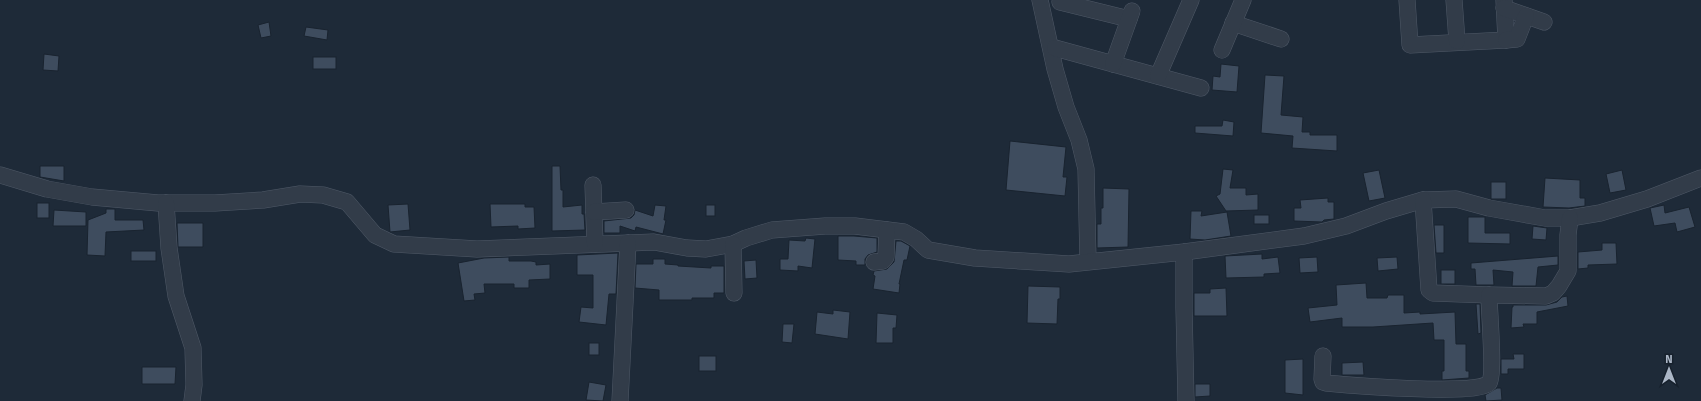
<svg xmlns="http://www.w3.org/2000/svg" width="1701" height="401" font-family="'Fira Sans',sans-serif">
<rect width="100%" height="100%" fill="#1e2a38"/>
<g fill="#3e4c5e" stroke="#19232f">
<path d="M269 22 271 36 261 38 258 25Z"/>
<path d="M306 27 328 30 327 40 304 36Z"/>
<path d="M44 54 59 56 58 71 43 70Z"/>
<rect x="313" y="57" width="23" height="12"/>
<path d="M1221 64 1239 66 1237 92 1212 90 1213 76 1220 77Z"/>
<path d="M1265 75 1284 76 1281 115 1303 117 1302 132H1310V135H1337V151L1292 148 1293 136 1261 133Z"/>
<path d="M1223 120 1234 122 1233 136 1195 133V126H1222Z"/>
<path d="M1010 141 1066 147 1063 177H1067L1065 196 1006 190Z"/>
<path d="M40 166H64V181L40 177Z"/>
<path d="M552 166H560L561 190H563V207L582 205V214H584L585 230 552 231Z"/>
<path d="M1223 169 1233 170 1230 188H1246V195L1258 194V210L1226 211 1216 196 1220 194Z"/>
<path d="M1379 170 1385 198 1369 201 1363 173Z"/>
<path d="M1622 170 1626 190 1610 193 1606 174Z"/>
<path d="M1545 178 1580 180V198H1585V206L1569 208 1543 207Z"/>
<rect x="1491" y="182" width="15" height="17"/>
<path d="M1103 188 1129 189 1128 247 1097 248V224H1101V208H1103Z"/>
<path d="M1328 198V202H1334V219L1324 220 1322 222 1294 221V208H1301L1300 200Z"/>
<rect x="37" y="203" width="12" height="15"/>
<path d="M408 204 410 230 390 232 388 205Z"/>
<path d="M490 204H525V207H534L535 228 518 229V226L491 227Z"/>
<path d="M655 205 666 206 664 220H666L663 234 636 227 635 231 620 226V233H604V221L631 218 634 215 635 210 653 216Z"/>
<rect x="706" y="205" width="9" height="11"/>
<path d="M1664 205 1665 213 1689 207 1695 227 1677 232 1675 223 1654 226 1650 208Z"/>
<path d="M106 209H115V220H143L144 230 106 232 105 256 87 255 88 220 106 213Z"/>
<path d="M54 210 86 212V226H53Z"/>
<path d="M1191 211H1202L1201 216 1227 212 1231 236 1205 240 1190 239Z"/>
<rect x="1254" y="215" width="15" height="9"/>
<path d="M1468 217H1485V233H1510V244L1468 243Z"/>
<path d="M177 223H203V247H178Z"/>
<path d="M1434 225H1444V253H1436Z"/>
<path d="M1533 226 1547 228 1546 240 1532 239Z"/>
<path d="M838 236H854L877 238V252L868 255 865 259V265H856V261L838 260Z"/>
<path d="M806 238 815 239 812 268 798 266V271L780 270V259H788L789 240 805 241Z"/>
<path d="M896 241H901L910 246 907 260H904L899 284H900L899 293 873 289 875 276 873 275 874 271 887 269 894 262Z"/>
<path d="M1602 243H1616L1617 264 1588 265V268L1578 269V252L1602 250Z"/>
<rect x="131" y="251" width="25" height="10"/>
<path d="M618 253 616 294H609L606 325 579 322 581 307 593 308V275H577V255Z"/>
<path d="M1262 254V259L1278 257 1280 273 1264 274V277L1226 278 1225 256Z"/>
<path d="M1558 256V265L1538 267 1536 286H1512L1513 272 1493 270 1494 285H1476L1475 269H1471V263Z"/>
<path d="M509 257V261H531L536 262V265L550 264V279L529 280V288H514V284H484L485 293 474 294 475 300 464 301 458 263 484 258Z"/>
<path d="M1317 257 1318 272 1300 273 1299 258Z"/>
<path d="M1397 257 1398 269 1378 271 1377 258Z"/>
<path d="M653 259H665V264L678 265V266L711 268V266H724V293H714V298H692V300H659V290L635 288 636 264H653Z"/>
<path d="M756 260 757 278 745 279 744 261Z"/>
<rect x="1441" y="270" width="14" height="14"/>
<path d="M1366 283 1367 298H1387L1388 295H1404V313L1420 312V314L1455 312 1456 344H1466V371H1469V378L1442 380V371H1444V340H1434L1433 323 1373 327H1342V318L1310 322 1308 308 1337 305 1336 285Z"/>
<path d="M1028 286 1060 287V299H1058L1057 324 1027 323Z"/>
<path d="M1226 288 1227 316H1194V293H1210V289Z"/>
<path d="M1567 296 1568 306 1537 312V324H1523L1524 327 1511 328 1512 307H1513V305H1546L1557 302 1562 297Z"/>
<path d="M1476 304H1480L1481 333 1478 334Z"/>
<path d="M833 310 850 312 848 339 815 334 817 312 833 314Z"/>
<path d="M877 313 897 315 896 328H893V343H876Z"/>
<path d="M783 324H794L792 343 782 342Z"/>
<rect x="589" y="343" width="10" height="12"/>
<path d="M1513 354H1524V369H1508V374H1501V359H1514Z"/>
<rect x="699" y="356" width="17" height="15"/>
<path d="M1303 359V395L1285 393V360Z"/>
<path d="M1363 362 1364 375H1342V363Z"/>
<path d="M142 367H176L175 384H142Z"/>
<path d="M589 382 606 385 603 401 586 400Z"/>
<path d="M1195 384H1210V396L1195 397Z"/>
<path d="M1497 388H1501L1502 400 1486 401 1485 395Z"/>
</g>
<g fill="none" stroke-linecap="round" stroke-linejoin="round">
<defs>
<g id="minor">
<path d="M1040 0 1055 69 1066 107 1079 140 1086 169 1088 261"/>
<path d="M1407 0 1410 45 1506 40 1504 0"/>
<path d="M1454 0 1457 41"/>
<path d="M1060 2 1129 19"/>
<path d="M1504 8 1544 22"/>
<path d="M1233 23 1281 39"/>
<path d="M1506 40 1517 39 1526 16"/>
<path d="M1055 48 1201 88"/>
<path d="M1222 50 1243 0"/>
<path d="M1113 64 1132 11"/>
<path d="M1158 76 1191 0"/>
<path d="M0 175 47 189 92 197 158 203H215L263 200 300 194 323 195 347 202 375 235 394 244 477 249 654 242 687 248 706 249 733 244 746 238 772 230 825 226H855L904 232 916 239 928 250 975 258 1069 264 1184 252 1304 236 1346 226 1386 211 1423 200 1456 199 1489 208 1545 218H1570L1600 213 1647 199 1701 178"/>
<path d="M593 185 595 244"/>
<path d="M1423 200 1429 290 1433 293 1489 295"/>
<path d="M166 203 169 248 176 296 193 348 194 385 192 401"/>
<path d="M594 212 626 210"/>
<path d="M733 244 734 293"/>
<path d="M1184 252V308L1186 401"/>
<path d="M874 262 883 261 886 257 887 230"/>
<path d="M1323 356 1322 379 1323 382 1326 383C1348 385 1478 396 1489 383 1495 375 1489 310 1489 295L1546 296 1553 293 1559 286 1568 271V235L1570 218"/>
<path d="M620 401 628 243"/>
</g>
</defs>
<use href="#minor" stroke="#4f5967" stroke-width="17"/>
<use href="#minor" stroke="#323c49" stroke-width="16"/>
</g>
<g transform="translate(1669 369)" stroke="#17212d" stroke-width="3" paint-order="stroke">
<path d="M0-3L7 15L0 10L-7 15Z" fill="#abb6c6"/>
<text y="-6" font-size="11" font-weight="bold" text-anchor="middle" fill="#abb6c6">N</text>
</g>
</svg>
